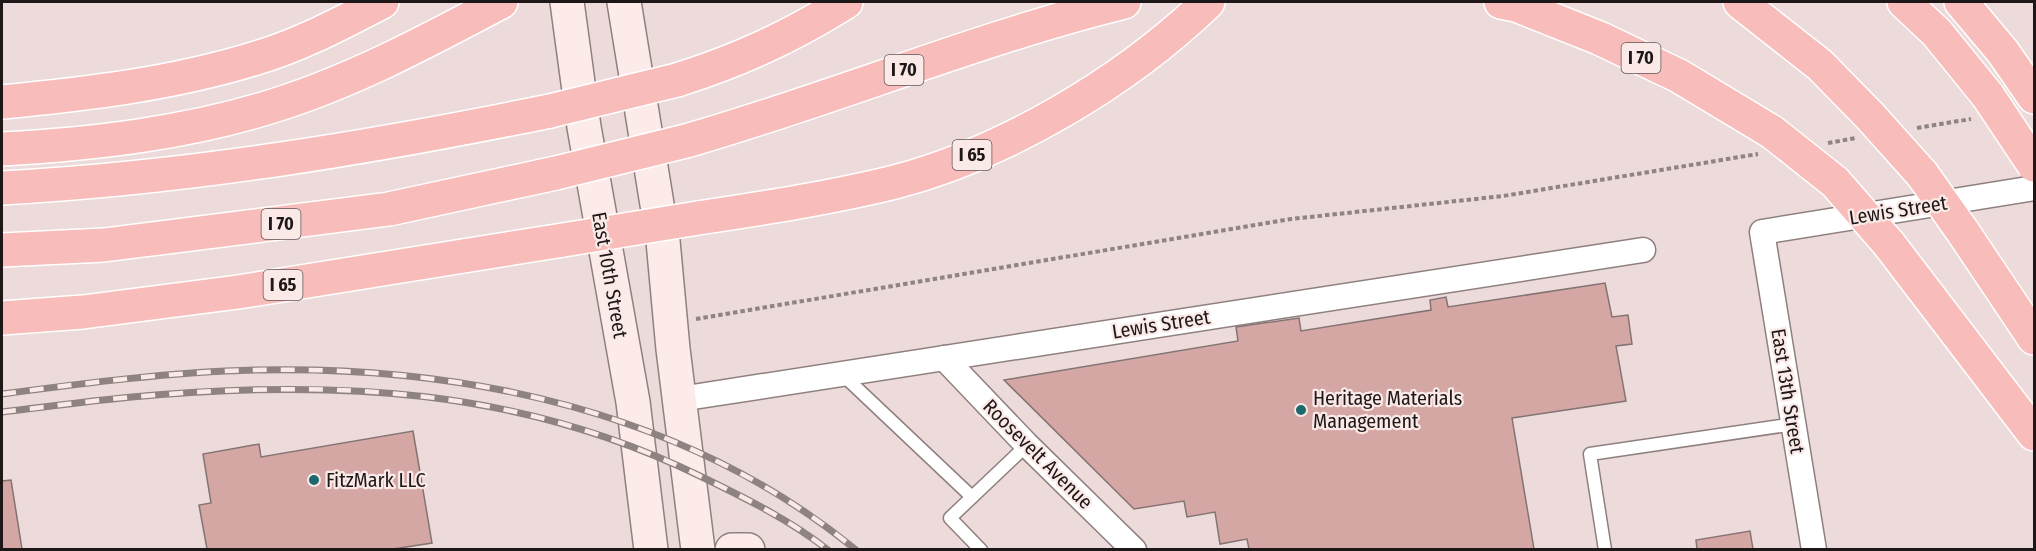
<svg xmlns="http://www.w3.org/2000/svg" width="2036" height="551" font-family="'Fira Sans Condensed',sans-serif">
<rect width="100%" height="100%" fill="#ecdbda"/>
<g fill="#d4a6a4" stroke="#837473" stroke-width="1.5">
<path d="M1605 283 1612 317 1628 315 1632 344 1616 346 1626 401 1512 418 1534 549H1249L1247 539 1220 544 1215 512 1187 517 1184 501 1134 509 1004 380 1238 341 1236 327 1299 318 1301 331 1431 310 1430 300 1446 297 1448 307Z"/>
<path d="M413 431 432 543 393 549H207L199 505 211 503 203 454 259 444 261 457Z"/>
<path d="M11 480 22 549H2V481Z"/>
<path d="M1750 531 1753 549H1697L1696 540Z"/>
</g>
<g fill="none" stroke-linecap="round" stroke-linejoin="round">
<defs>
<g id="lane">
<path d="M843 375 972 497"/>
<path d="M981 550 950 518 1027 445"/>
<path d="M1605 550 1590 454 1794 424"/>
</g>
<g id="street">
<path d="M944 358 1027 445 1134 550"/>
<path d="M680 399 1643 250"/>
<path d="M1814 550 1762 232 2034 188"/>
</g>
<g id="secondary">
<path d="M567 2 584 127 633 402 651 550"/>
<path d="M624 2 663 241 673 349 698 550"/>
<path d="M732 550H748"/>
</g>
<g id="highway">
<path d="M1501 2 1516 5 1599 38 1679 76 1772 132"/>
<path d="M1740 2 1820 65 1870 116"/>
<path d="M1904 2 1937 33 1988 96"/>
<path d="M1961 2 2003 52 2034 97"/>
<path d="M677 80C740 60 790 37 846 2"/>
<path d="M2 102C86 94 171 84 253 59 298 46 340 24 382 2"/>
<path d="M686 141C833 99 975 39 1124 2"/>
<path d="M2 149C94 144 190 133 279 104 357 79 429 40 501 2"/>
<path d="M2 188C186 178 369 148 550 111"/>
<path d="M698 218C764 208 830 198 895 182 1006 153 1126 81 1208 2"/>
<path d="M1963 232 2034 338"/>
<path d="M1889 244 2034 434"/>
<path d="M2 250 104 245 389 209 556 173"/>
<path d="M2 318 83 312 238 292 563 240"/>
</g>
</defs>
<use href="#lane" stroke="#8f807f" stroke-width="15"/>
<use href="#street" stroke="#8f807f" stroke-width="27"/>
<use href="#secondary" stroke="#8f807f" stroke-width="36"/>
<use href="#highway" stroke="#fff" stroke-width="36"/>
<g stroke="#908483" stroke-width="4" stroke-dasharray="4.5 3" stroke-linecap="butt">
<path d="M1917 128 1971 119"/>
<path d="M1828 143 1856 138"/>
<path d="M696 319 1291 219 1503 196 1758 154"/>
</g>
<use href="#lane" stroke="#fff" stroke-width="12"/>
<use href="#street" stroke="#fff" stroke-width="24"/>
<use href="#secondary" stroke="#fdebea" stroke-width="33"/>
<use href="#highway" stroke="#f8bdba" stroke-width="33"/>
<defs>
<g id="rail">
<path d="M2 394C86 383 170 372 255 370 467 365 689 413 856 550"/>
<path d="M2 412C45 407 88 401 132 397 333 379 518 387 702 477 745 498 790 520 828 550"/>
</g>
</defs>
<use href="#rail" stroke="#8f8382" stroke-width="7"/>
<use href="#rail" stroke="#fae9e7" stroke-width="4.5" stroke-dasharray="14" stroke-linecap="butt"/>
<defs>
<g id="highway-bridge">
<path d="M1988 96 2034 165"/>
<path d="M550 111 677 80"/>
<path d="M1870 116 1922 174 1963 232"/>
<path d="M1772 132 1835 182 1889 244"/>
<path d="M556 173 686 141"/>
<path d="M563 240 698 218"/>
</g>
</defs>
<use href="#highway-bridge" stroke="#fff" stroke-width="36" stroke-linecap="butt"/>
<use href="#highway-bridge" stroke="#f8bdba" stroke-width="33"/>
</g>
<g fill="#1b686d" stroke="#fae9e7" stroke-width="2">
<circle cx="1301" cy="410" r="6"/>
<circle cx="314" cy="480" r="6"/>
</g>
<g text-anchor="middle" stroke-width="4.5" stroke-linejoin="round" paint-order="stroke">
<g fill="#fae9e7" stroke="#5f5655" stroke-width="1.5">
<rect x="1621.5" y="43" width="39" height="30" rx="4.5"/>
<rect x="884.5" y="55" width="39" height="30" rx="4.5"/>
<rect x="952.5" y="140" width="39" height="30" rx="4.5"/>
<rect x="261.5" y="209" width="39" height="30" rx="4.5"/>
<rect x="263.5" y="270" width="39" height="30" rx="4.5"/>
</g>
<g font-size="18" font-weight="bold" fill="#1d1717">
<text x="1641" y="64">I 70</text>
<text x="904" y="76">I 70</text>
<text x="972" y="161">I 65</text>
<text x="281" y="230">I 70</text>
<text x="283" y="291">I 65</text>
</g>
<g font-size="20" fill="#1d1717" stroke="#fae9e7">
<text transform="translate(1898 210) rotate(-9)" y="7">Lewis Street</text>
<text transform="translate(610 275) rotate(80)" y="7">East 10th Street</text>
<text transform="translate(1161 324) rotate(-9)" y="7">Lewis Street</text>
<text transform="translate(1788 391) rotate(81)" y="7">East 13th Street</text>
<text transform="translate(1038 454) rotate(45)" y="7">Roosevelt Avenue</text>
</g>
<g font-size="20" fill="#1d1717" stroke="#fae9e7" text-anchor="start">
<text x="1313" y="405">Heritage Materials<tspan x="1313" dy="23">Management</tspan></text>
<text x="326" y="487">FitzMark LLC</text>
</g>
</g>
<rect width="2036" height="551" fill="none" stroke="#1d1717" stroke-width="6"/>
</svg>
